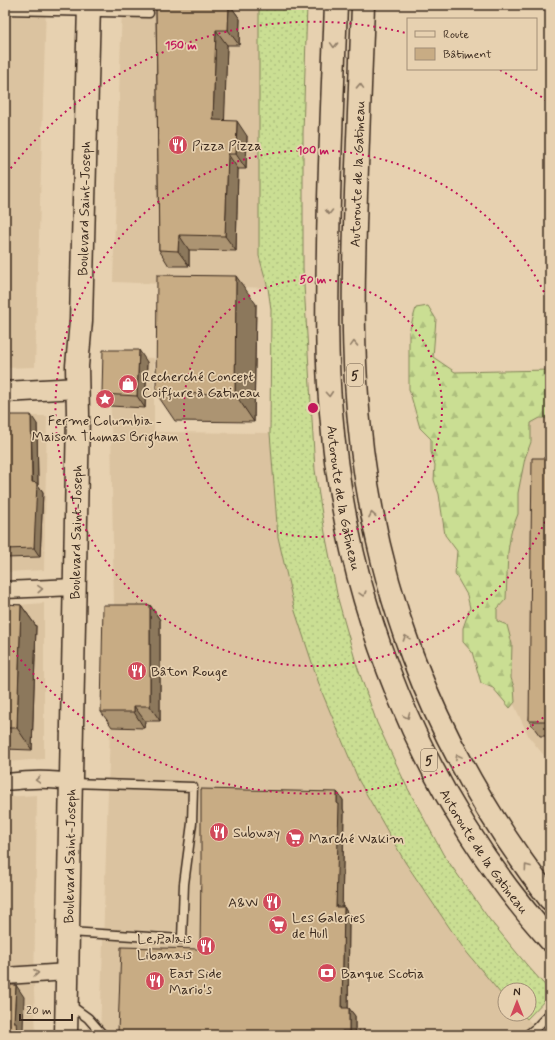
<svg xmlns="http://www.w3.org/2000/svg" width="555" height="1040" font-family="Mynerve,sans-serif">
<defs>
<pattern id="grass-dots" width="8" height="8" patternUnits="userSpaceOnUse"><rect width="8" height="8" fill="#cade93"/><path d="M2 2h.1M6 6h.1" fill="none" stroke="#aebf7e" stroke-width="1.8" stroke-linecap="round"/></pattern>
<pattern id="forest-firs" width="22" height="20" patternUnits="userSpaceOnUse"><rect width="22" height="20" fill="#cade93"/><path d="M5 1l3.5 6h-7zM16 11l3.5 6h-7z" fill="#aebf7e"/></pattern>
</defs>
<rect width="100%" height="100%" fill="#e7d1b0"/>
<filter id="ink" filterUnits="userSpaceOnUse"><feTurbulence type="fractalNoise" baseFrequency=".025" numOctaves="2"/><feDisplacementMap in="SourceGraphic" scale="8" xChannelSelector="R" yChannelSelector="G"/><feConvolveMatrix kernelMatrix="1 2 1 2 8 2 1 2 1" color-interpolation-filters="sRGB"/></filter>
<g filter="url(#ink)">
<g fill="#dbc3a0">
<path d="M5 5H46L35 367 5 368Z"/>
<path d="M122 5H259V256L268 288 113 282Z"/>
<path d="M112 356 154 358V432L270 433 278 537 321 690 359 781 405 862 464 949 505 998V1014H522L544 1035H100L114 609 110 362Z"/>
<path d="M425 414 550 415V763L529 737 486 644Z"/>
<path d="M5 416H47L44 570 5 572Z"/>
<path d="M44 603V759L5 762V606Z"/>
<path d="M37 795 34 991 36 1035H5V797Z"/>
</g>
<path fill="url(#grass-dots)" stroke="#828458" d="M259 5H307L303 133V268L315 470 325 533 338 599 356 663 377 723 406 785 443 854 489 919 526 964 550 991V995L527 1019 522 1014H529V990H505V998L501 994 464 949 405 862 359 781 321 690 295 611 278 537 270 433 271 309 268 288 259 256Z"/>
<path fill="url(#forest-firs)" stroke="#828458" d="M428 306 436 319 433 357 455 372 550 370V418H540L531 423V442L525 458 518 493V514L511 532 508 552 506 599 497 609V621L507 625 512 644 511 678 514 687 515 702 510 708 493 688 481 683 472 652 463 642V628L470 608 467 595 455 574 457 551 445 535 439 494 434 480 435 465 431 452V439L420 428 409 389V332L416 308Z"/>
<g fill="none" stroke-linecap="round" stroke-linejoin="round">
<defs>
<g id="service">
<path d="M5 10 149 13"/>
<path d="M69 932 182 939 184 884 192 823 193 787 72 783"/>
<path d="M70 1005 88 1018 103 1035"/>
<path d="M527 1035 536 1028 550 1013"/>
</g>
<g id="minor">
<path d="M5 590 75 587"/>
<path d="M5 782C28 780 49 778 72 783"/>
<path d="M5 976 68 972"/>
</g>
<path id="tertiary" d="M5 392 78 388"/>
<g id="secondary">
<path id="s1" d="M66 1035 78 415 77 366 81 321 89 5"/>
</g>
<g id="motorway">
<path id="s2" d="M336 5C333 86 329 167 328 248 327 303 326 358 331 412 346 605 421 795 550 940"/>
<path d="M363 5C361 68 358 131 356 193 354 256 352 319 356 382 367 577 430 744 550 899"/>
</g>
</defs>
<use href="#service" stroke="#3b2a1e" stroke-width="11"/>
<use href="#minor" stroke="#3b2a1e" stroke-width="19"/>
<use href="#tertiary" stroke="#3b2a1e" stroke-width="23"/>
<use href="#secondary" stroke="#3b2a1e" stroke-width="25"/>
<use href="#motorway" stroke="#3b2a1e" stroke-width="25"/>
<path stroke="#3b2a1e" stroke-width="2.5" stroke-dasharray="1 3" stroke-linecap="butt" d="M351 1031H375V1035"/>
<use href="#service" stroke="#e7d1b0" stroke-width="8"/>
<use href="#minor" stroke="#e7d1b0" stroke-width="16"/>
<use href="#tertiary" stroke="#e7d1b0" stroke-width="20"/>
<use href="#secondary" stroke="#e7d1b0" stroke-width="22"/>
<use href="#motorway" stroke="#e7d1b0" stroke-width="22"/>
</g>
<g fill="#ac9472" stroke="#3b2a1e">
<path d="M156 5H230L240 19 239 45H227L224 121 247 136 246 169H238L236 251 189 250V266H169L159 250Z"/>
<path d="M256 304 254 422 175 421 156 393Z"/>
<path d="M147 362 145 408 110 406 102 394Z"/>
<path d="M5 415 37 424 38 485 43 492 40 557 5 558Z"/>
<path d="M550 458V736H540L529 721Z"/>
<path d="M5 604 21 605 36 626 32 750 5 749Z"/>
<path d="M150 605 160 620V721H145L144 728 112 727 101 712Z"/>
<path d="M337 792 343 800V809L344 812 342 907H344L349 916 348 1008 355 1016V1035H111L118 1032 200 949Z"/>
</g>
<g fill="#8c785c" stroke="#3b2a1e">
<path d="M229 5H230L240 19 239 45 228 30Z"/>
<path d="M216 30 227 45 224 135 213 120Z"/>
<path d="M237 121 247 136 246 169 236 154Z"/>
<path d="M228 154 238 169 236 251 225 236Z"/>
<path d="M179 235 189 250V266L178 251Z"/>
<path d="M236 276 256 304 254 422 235 394Z"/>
<path d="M139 350 147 362 145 408 137 396Z"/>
<path d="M31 415 37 424 38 485 43 492 40 557 34 548Z"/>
<path d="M21 605 36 626 32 750 17 728Z"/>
<path d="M150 605 160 620V721L150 706Z"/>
<path d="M134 706 145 721 144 728 134 712Z"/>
<path d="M337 792 343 800V809L344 812 342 915 336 907Z"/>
<path d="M344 907 349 916 348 1016 342 1008Z"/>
<path d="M16 985 24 997 23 1031 24 1035H17L14 1022Z"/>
<path d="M349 1008 355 1016V1035H351L349 1031Z"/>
</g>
<g fill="#c8ac84" stroke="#3b2a1e">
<path d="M156 5H229L228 30H216L213 120 237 121 236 154H228L225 236 179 235 178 251 159 250Z"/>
<path d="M157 275 236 276 235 394 156 393Z"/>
<path d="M103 350H139L137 396 102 394Z"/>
<path d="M5 415H31L32 482 37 483 34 548 5 549Z"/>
<path d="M532 458H550V721H529Z"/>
<path d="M5 604 21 605 17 728H5Z"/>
<path d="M103 605H150V706H134V712H101Z"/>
<path d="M201 789 337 792V804H339L336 907H344L342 1008H349V1031H342V1035H111V1032H118L121 947 200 949 201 868Z"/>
<path d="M5 985H16L14 1022H16L17 1035H5Z"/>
</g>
<defs><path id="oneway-chevron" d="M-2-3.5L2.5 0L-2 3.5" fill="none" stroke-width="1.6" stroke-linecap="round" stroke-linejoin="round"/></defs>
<g stroke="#917e67">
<use href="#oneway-chevron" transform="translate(334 45) rotate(92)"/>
<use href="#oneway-chevron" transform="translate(360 86) rotate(-88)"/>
<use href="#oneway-chevron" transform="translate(329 212) rotate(91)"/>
<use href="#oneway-chevron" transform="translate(354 344) rotate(-92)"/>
<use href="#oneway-chevron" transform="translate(329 394) rotate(86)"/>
<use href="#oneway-chevron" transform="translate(372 515) rotate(-101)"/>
<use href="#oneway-chevron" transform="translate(40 589) rotate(-3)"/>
<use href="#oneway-chevron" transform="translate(363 594) rotate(74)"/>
<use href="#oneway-chevron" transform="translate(406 638) rotate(-109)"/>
<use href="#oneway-chevron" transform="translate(407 716) rotate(66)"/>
<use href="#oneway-chevron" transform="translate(458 757) rotate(-118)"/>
<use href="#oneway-chevron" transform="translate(38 780) rotate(177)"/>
<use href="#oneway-chevron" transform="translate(527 867) rotate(-126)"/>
<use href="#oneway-chevron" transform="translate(36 973) rotate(-3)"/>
</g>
</g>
<g fill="none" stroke="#c2185b" stroke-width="2" stroke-dasharray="2 4">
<circle cx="313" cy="408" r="129"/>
<path d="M550 511A258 258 0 1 1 550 305"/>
<path d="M548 714A386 386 0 0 1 7 643M7 173A386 386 0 0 1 406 33M500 70A386 386 0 0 1 548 102"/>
</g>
<defs>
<symbol id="restaurant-disc" viewBox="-11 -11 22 22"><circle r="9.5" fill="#d1495b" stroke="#e7d1b0"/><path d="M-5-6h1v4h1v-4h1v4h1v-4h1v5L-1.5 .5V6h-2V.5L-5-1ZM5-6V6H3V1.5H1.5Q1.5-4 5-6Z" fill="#fff"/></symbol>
<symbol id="shop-disc" viewBox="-11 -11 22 22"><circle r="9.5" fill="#d1495b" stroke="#e7d1b0"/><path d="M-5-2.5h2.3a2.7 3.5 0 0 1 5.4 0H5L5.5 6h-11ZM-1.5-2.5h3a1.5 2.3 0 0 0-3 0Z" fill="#fff"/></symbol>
<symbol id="sight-disc" viewBox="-11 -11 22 22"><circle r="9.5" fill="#d1495b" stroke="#e7d1b0"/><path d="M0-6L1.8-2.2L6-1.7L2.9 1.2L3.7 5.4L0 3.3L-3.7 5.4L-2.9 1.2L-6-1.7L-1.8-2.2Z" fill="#fff"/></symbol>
<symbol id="supermarket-disc" viewBox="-11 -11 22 22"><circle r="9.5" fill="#d1495b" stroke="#e7d1b0"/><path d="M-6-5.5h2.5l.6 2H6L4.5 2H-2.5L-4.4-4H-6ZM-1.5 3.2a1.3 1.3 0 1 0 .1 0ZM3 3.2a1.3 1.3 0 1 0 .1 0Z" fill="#fff"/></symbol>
<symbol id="bank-disc" viewBox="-11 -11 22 22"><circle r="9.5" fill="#d1495b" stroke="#e7d1b0"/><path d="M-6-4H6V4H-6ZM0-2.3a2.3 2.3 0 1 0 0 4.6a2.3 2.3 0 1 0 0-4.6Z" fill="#fff"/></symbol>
</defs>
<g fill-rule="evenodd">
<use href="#restaurant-disc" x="167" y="134" width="22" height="22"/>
<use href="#shop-disc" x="117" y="373" width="22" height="22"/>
<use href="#sight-disc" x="94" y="388" width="22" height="22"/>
<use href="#restaurant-disc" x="126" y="660" width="22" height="22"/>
<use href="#restaurant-disc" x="208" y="821" width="22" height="22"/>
<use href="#supermarket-disc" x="284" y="827" width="22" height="22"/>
<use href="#restaurant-disc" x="261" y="891" width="22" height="22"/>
<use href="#supermarket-disc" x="267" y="914" width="22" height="22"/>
<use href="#restaurant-disc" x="195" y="935" width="22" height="22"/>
<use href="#bank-disc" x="316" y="962" width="22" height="22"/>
<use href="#restaurant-disc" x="144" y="970" width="22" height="22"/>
</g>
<g text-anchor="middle" stroke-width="3.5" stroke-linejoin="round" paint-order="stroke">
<g fill="#e7d1b0" stroke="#6f5c4a" stroke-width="1">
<rect x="347" y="364" width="16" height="22" rx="3"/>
<rect x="421" y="749" width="16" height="22" rx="3"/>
</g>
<g font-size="13" font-weight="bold" fill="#3b2a1e">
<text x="355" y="380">5</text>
<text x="429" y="765">5</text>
</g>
<g font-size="14" fill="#3b2a1e" stroke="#e7d1b0" text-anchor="start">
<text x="192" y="150">Pizza Pizza</text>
<text x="142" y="381">Recherché Concept<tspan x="142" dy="16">Coiffure à Gatineau</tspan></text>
<text x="105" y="425" text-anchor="middle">Ferme Columbia -<tspan x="105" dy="16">Maison Thomas Brigham</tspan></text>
<text x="151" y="676">Bâton Rouge</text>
<text x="233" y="837">Subway</text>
<text x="309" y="843">Marché Wakim</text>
<text x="258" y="907" text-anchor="end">A&amp;W</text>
<text x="292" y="922">Les Galeries<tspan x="292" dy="16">de Hull</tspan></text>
<text x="192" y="943" text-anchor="end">Le Palais<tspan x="192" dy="16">Libanais</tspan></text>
<text x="169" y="978">East Side<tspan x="169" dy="16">Mario's</tspan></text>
<text x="341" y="978">Banque Scotia</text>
</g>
<g font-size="14" fill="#3b2a1e" stroke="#e7d1b0">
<text transform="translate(357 174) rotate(-88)" y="5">Autoroute de la Gatineau</text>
<text dy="5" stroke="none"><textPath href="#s1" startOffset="827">Boulevard Saint-Joseph</textPath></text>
<text dy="5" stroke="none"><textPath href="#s2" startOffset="494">Autoroute de la Gatineau</textPath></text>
<text dy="5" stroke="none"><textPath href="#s1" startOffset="503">Boulevard Saint-Joseph</textPath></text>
<text dy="5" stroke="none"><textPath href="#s2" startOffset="878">Autoroute de la Gatineau</textPath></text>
<text dy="5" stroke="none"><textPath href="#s1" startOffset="179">Boulevard Saint-Joseph</textPath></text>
</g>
</g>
<circle cx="313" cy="408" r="6" fill="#c2185b" stroke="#e7d1b0" stroke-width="2"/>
<g font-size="12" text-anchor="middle" font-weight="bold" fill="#c2185b" stroke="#e7d1b0" stroke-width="3.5" stroke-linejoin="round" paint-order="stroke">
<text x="181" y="49">150 m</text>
<text x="313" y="154">100 m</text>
<text x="313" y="283">50 m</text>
</g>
<rect width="555" height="1040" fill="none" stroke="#e7d1b0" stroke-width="20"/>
<rect x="10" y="10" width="535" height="1020" fill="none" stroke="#3b2a1e" stroke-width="1.5" filter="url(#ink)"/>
<rect x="407" y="18" width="130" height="52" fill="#e7d1b0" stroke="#a28e76"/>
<rect x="415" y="31" width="20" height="6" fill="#e7d1b0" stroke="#a28e76"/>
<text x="443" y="38" font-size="12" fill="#3b2a1e">Route</text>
<rect x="415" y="48" width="20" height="12" fill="#c8ac84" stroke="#a28e76"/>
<text x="443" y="58" font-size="12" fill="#3b2a1e">Bâtiment</text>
<g transform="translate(517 1002)"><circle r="19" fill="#e7d1b0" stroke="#a28e76"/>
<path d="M0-3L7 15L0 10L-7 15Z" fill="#d1495b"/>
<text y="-6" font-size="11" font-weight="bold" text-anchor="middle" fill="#3b2a1e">N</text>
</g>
<path d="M20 1014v6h52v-6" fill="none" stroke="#3b2a1e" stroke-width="2"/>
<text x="26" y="1014" font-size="12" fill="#3b2a1e" stroke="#e7d1b0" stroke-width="3" paint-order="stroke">20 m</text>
</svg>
